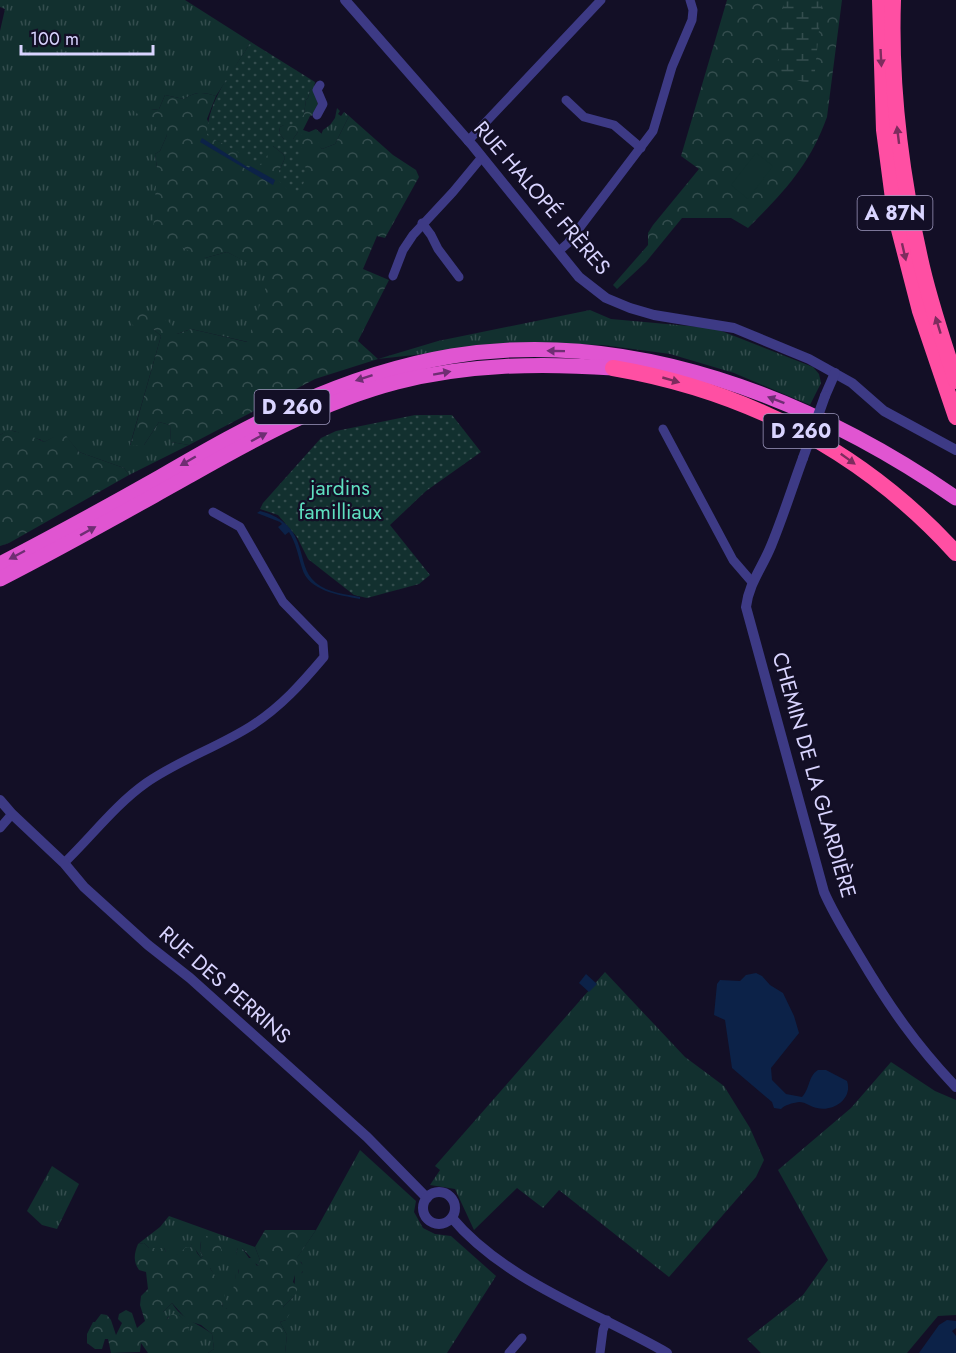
<svg xmlns="http://www.w3.org/2000/svg" width="956" height="1353" font-family="Jost,sans-serif">
<defs>
<pattern id="grass-tufts" width="24" height="20" patternUnits="userSpaceOnUse" patternTransform="scale(1.5)"><rect width="24" height="20" fill="#12302f"/><path d="M3 7l-1-3M5 7V3M7 7l1-3M15 17l-1-3M17 17v-4M19 17l1-3" fill="none" stroke="#344d4e"/></pattern>
<pattern id="forest-crowns" width="20" height="18" patternUnits="userSpaceOnUse" patternTransform="scale(1.5)"><rect width="20" height="18" fill="#12302f"/><path d="M2 6a3 3 0 1 1 6 0M12 15a3 3 0 1 1 6 0" fill="none" stroke="#344d4e"/></pattern>
<pattern id="wetland-marsh" width="20" height="14" patternUnits="userSpaceOnUse" patternTransform="scale(1.5)"><rect width="20" height="14" fill="#12302f"/><path d="M1 5h8M5 5V1M11 12h8M15 12V8" fill="none" stroke="#344d4e"/></pattern>
<pattern id="garden-dots" width="8" height="8" patternUnits="userSpaceOnUse" patternTransform="scale(1.5)"><rect width="8" height="8" fill="#12302f"/><path d="M2 2h.1M6 6h.1" fill="none" stroke="#344d4e" stroke-width="1.8" stroke-linecap="round"/></pattern>
</defs>
<rect width="100%" height="100%" fill="#130f26"/>
<g fill="url(#grass-tufts)">
<path d="M0 0H185L251 42 216 96C203 92 196 91 184 99L165 95 159 109 151 110 167 135 160 151 155 154 157 168 205 258 227 252 271 274 248 342 191 329 177 334 153 329 161 336 130 445H144L159 422 170 425 171 442 189 445 129 475 124 468 79 452 63 433 44 442C39 438 37 439 30 437 16 434 15 426 0 435V31L5 9 0 7Z"/>
<path d="M337 108 340 111 338 114 341 116 344 112 349 116 335 144 322 149 317 145 323 130 330 125 335 118Z"/>
<path d="M590 310 611 319 711 328 719 330 813 367 819 374 821 383 810 405 734 373 670 354 603 345 521 343 378 359 438 341Z"/>
<path d="M605 972 685 1057 724 1086 750 1128 764 1160 756 1177 669 1277 559 1190 543 1208 517 1188 474 1230 455 1189 430 1185 440 1170 435 1166Z"/>
<path d="M891 1062 935 1091 956 1100V1315L938 1316 907 1353H761L747 1339 803 1295 828 1260 778 1170 851 1108Z"/>
<path d="M360 1150 416 1201 414 1212 423 1228 435 1234 451 1236 496 1276 447 1353H285L287 1335 280 1322 286 1320 283 1307 294 1296 295 1274 302 1273 303 1271 302 1263 296 1259 316 1230Z"/>
<path d="M52 1166 79 1184 57 1229 42 1225 27 1211Z"/>
<path d="M169 1216 255 1247 260 1260 258 1266 242 1248H238L236 1253 242 1264 238 1270 239 1274H236L232 1313 226 1308H222L224 1291 210 1268 201 1241 200 1251 203 1256 201 1258 192 1244 190 1248 177 1255 166 1252 164 1248H149L144 1243 138 1244 160 1227Z"/>
<path d="M172 1303C182 1320 197 1322 212 1334L214 1349 208 1353H171L184 1321 179 1315 168 1317 166 1321 163 1319V1312Z"/>
</g>
<g fill="url(#forest-crowns)">
<path d="M727 0H842L827 117C810 165 783 193 748 228L731 218H682L646 262 617 289 613 285 648 245V233L653 225 699 169 681 156Z"/>
<path d="M314 89 318 105 314 115 310 116 303 130 309 132 316 129 322 134 318 145 322 149 335 144 349 116 393 155 416 170 419 177 385 238 377 236 363 269 389 280 358 341 378 359 315 379 189 445 171 442 170 425 159 422 144 445 130 446 161 336 153 329 136 330 129 319 135 308 169 322 177 334 191 329 247 342 270 275 227 252 205 258 153 234 157 168 155 154 160 151 167 135 124 104 127 101 138 105 142 102 151 110 159 109 165 95 184 99C196 91 203 92 216 96L207 119 216 140 235 149 273 146 283 154 285 158 279 171 298 163V132L293 139H284L279 133 280 127 304 114 306 100 308 98 310 90Z"/>
<path d="M8 430C17 431 38 438 44 442L63 432 79 452 124 468 129 475 9 543 0 546V435Z"/>
<path d="M265 1230H316L297 1258 303 1265V1271L300 1275H295L293 1282 298 1288 294 1296 283 1307 290 1313 286 1320 280 1322 287 1335 285 1353H208L214 1349 212 1334 201 1325 188 1321 172 1303 163 1312 164 1319 166 1320 172 1314 179 1315 190 1326 188 1329 190 1340 188 1343 179 1345 177 1350 171 1353H148L141 1343 140 1352 111 1353 108 1339H105L102 1349H95L87 1343V1334L93 1322H95L101 1314 107 1315 111 1320 116 1335 122 1323 118 1319 119 1314 126 1310 132 1313 137 1328 145 1321 140 1305 141 1296 148 1289 146 1272 139 1270C133 1261 134 1254 138 1244L144 1243 149 1248H164L166 1252 171 1246 175 1248 177 1255 178 1252H181L186 1247 190 1248 192 1243 194 1244 197 1253 201 1258 203 1256 200 1251 202 1236H212L220 1245 223 1254 221 1256 217 1266 210 1268 226 1292 224 1295 227 1302H223L222 1307 229 1309 232 1313 230 1307 236 1274H239L238 1268 241 1264 238 1263 236 1253 238 1248H242L249 1258H255L256 1265 258 1266 260 1260 255 1247Z"/>
</g>
<path fill="url(#wetland-marsh)" d="M784 0H822L814 81C800 85 789 76 777 69Z"/>
<g fill="url(#garden-dots)">
<path d="M251 42 315 82 314 89 310 90 308 98 306 100 304 114 296 126 284 125 280 127 279 133 284 139H293L298 132 303 130 298 143 303 150 299 163 305 164C307 176 305 188 293 194L279 181V171L285 158 283 154 273 146 261 165 207 135C208 99 232 72 251 42Z"/>
<path d="M415 415H452L481 452 426 491 390 525 430 575 419 584 367 598 354 595 308 559 297 537 278 515 260 509 263 503 321 438 336 431Z"/>
</g>
<path fill="#12302f" d="M756 153 773 166 748 199 731 185Z"/>
<g fill="#0c2248">
<path d="M202 138 249 168 250 166 275 180 273 185 200 142Z"/>
<path d="M260 511C279 516 293 526 299 546 304 560 304 573 316 583 328 593 346 594 360 597V599C339 595 308 591 302 568 298 555 296 543 289 532L285 535 278 527 282 524 280 522 257 513Z"/>
<path d="M756 973 762 976 770 985 783 993 794 1016 799 1033 771 1068 772 1080 786 1094 802 1097C810 1089 808 1076 818 1070H826L847 1081C853 1098 834 1112 817 1108 811 1107 806 1102 799 1102 792 1103 785 1105 781 1109L774 1108 772 1102 732 1068 725 1020 714 1015 717 984 720 980 740 981 746 975Z"/>
<path d="M586 974 597 984 589 992 579 983Z"/>
<path d="M947 1320 956 1321V1328L952 1331 956 1336V1353H919L939 1325Z"/>
</g>
<g fill="none" stroke-linecap="round" stroke-linejoin="round">
<g stroke="#3d3a85" stroke-width="9">
<path d="M566 100 584 117 614 125 641 148"/>
<path d="M317 115 323 104 317 90 320 85"/>
<path d="M468 141 601 0"/>
<path d="M422 223 431 235 438 249 459 277"/>
<path d="M559 251 568 243 653 131 672 67 692 20 693 10 690 0"/>
<path d="M393 276 403 250 413 235 453 192 482 157"/>
<path d="M663 429 733 560 752 582"/>
<path d="M0 828 12 814"/>
<path d="M64 863C92 836 115 805 146 783 179 760 218 747 251 726 281 707 302 683 324 657L323 643 283 602 240 527 213 512"/>
<path d="M509 1353 522 1338"/>
<path d="M600 1353 603 1330 607 1320"/>
</g>
<g stroke="#3d3a85" stroke-width="10">
<path d="M345 0 473 146 579 277 606 298 630 308 654 315 734 328 809 359 852 383 884 411 956 450"/>
<path d="M825 396 835 373"/>
<path d="M803 458C792 488 783 517 771 546 762 568 749 583 746 607L824 892C834 915 847 935 860 957 889 1006 916 1045 956 1087"/>
<path d="M0 800 12 814 64 863 84 887 148 945 190 978 367 1137 427 1198"/>
<circle cx="439" cy="1208" r="16"/>
<path d="M452 1218C505 1281 596 1312 667 1353"/>
</g>
<g stroke="#e055d1" stroke-width="15">
<path d="M0 564C54 536 107 507 160 477 205 451 250 425 298 404 347 382 399 365 452 356 631 327 811 398 956 498"/>
<path d="M0 579C65 546 128 510 191 475 256 438 324 401 397 382 469 364 540 363 613 368"/>
</g>
<g stroke="#ff4fa3" stroke-width="16">
<path d="M880 0 884 130 895 214 920 311 956 417"/>
<path d="M893 0C890 87 901 174 920 258 929 300 943 340 956 381"/>
<path d="M613 368C747 391 864 452 956 553"/>
</g>
<path stroke="#3d3a85" stroke-width="10" d="M803 458 825 396"/>
</g>
<defs><path id="oneway-solid" d="M-6-.8H1V-3.2L6.5 0L1 3.2V.8H-6Z" transform="scale(1.5)"/></defs>
<g fill="#7d2c5e">
<use href="#oneway-solid" transform="translate(881 58) rotate(87)"/>
<use href="#oneway-solid" transform="translate(898 135) rotate(-97)"/>
<use href="#oneway-solid" transform="translate(904 252) rotate(77)"/>
<use href="#oneway-solid" transform="translate(938 325) rotate(-107)"/>
<use href="#oneway-solid" transform="translate(671 380) rotate(16)"/>
<use href="#oneway-solid" transform="translate(848 459) rotate(36)"/>
</g>
<g fill="#6f2e73">
<use href="#oneway-solid" transform="translate(556 351) rotate(-179)"/>
<use href="#oneway-solid" transform="translate(442 373) rotate(-10)"/>
<use href="#oneway-solid" transform="translate(364 378) rotate(162)"/>
<use href="#oneway-solid" transform="translate(776 400) rotate(-159)"/>
<use href="#oneway-solid" transform="translate(259 437) rotate(-28)"/>
<use href="#oneway-solid" transform="translate(188 461) rotate(150)"/>
<use href="#oneway-solid" transform="translate(88 531) rotate(-29)"/>
<use href="#oneway-solid" transform="translate(17 555) rotate(152)"/>
</g>
<g text-anchor="middle" stroke-width="4.5" stroke-linejoin="round" paint-order="stroke">
<g fill="#130f26" stroke="#9e99be" stroke-width="1.5">
<rect x="857.5" y="196" width="75" height="34" rx="4.5"/>
<rect x="254.5" y="390" width="75" height="34" rx="4.5"/>
<rect x="763.5" y="414" width="75" height="34" rx="4.5"/>
</g>
<g font-size="20" font-weight="bold" fill="#d9d4ff">
<text x="895" y="220">A 87N</text>
<text x="292" y="414">D 260</text>
<text x="801" y="438">D 260</text>
</g>
<g font-size="21" fill="#d9d4ff" stroke="#130f26">
<text transform="translate(542 198) rotate(49)" y="7">RUE HALOPÉ FRÈRES</text>
<text transform="translate(814 775) rotate(74)" y="7">CHEMIN DE LA GLARDIÈRE</text>
<text transform="translate(225 985) rotate(41)" y="7">RUE DES PERRINS</text>
</g>
<g font-size="21" fill="#5fe0c0" stroke="#130f26">
<text x="340" y="495">jardins<tspan x="340" dy="24">familliaux</tspan></text>
</g>
</g>
<path d="M21 45v9h132v-9" fill="none" stroke="#d9d4ff" stroke-width="3"/>
<text x="30" y="45" font-size="18" fill="#d9d4ff" stroke="#130f26" stroke-width="4.5" paint-order="stroke">100 m</text>
</svg>
